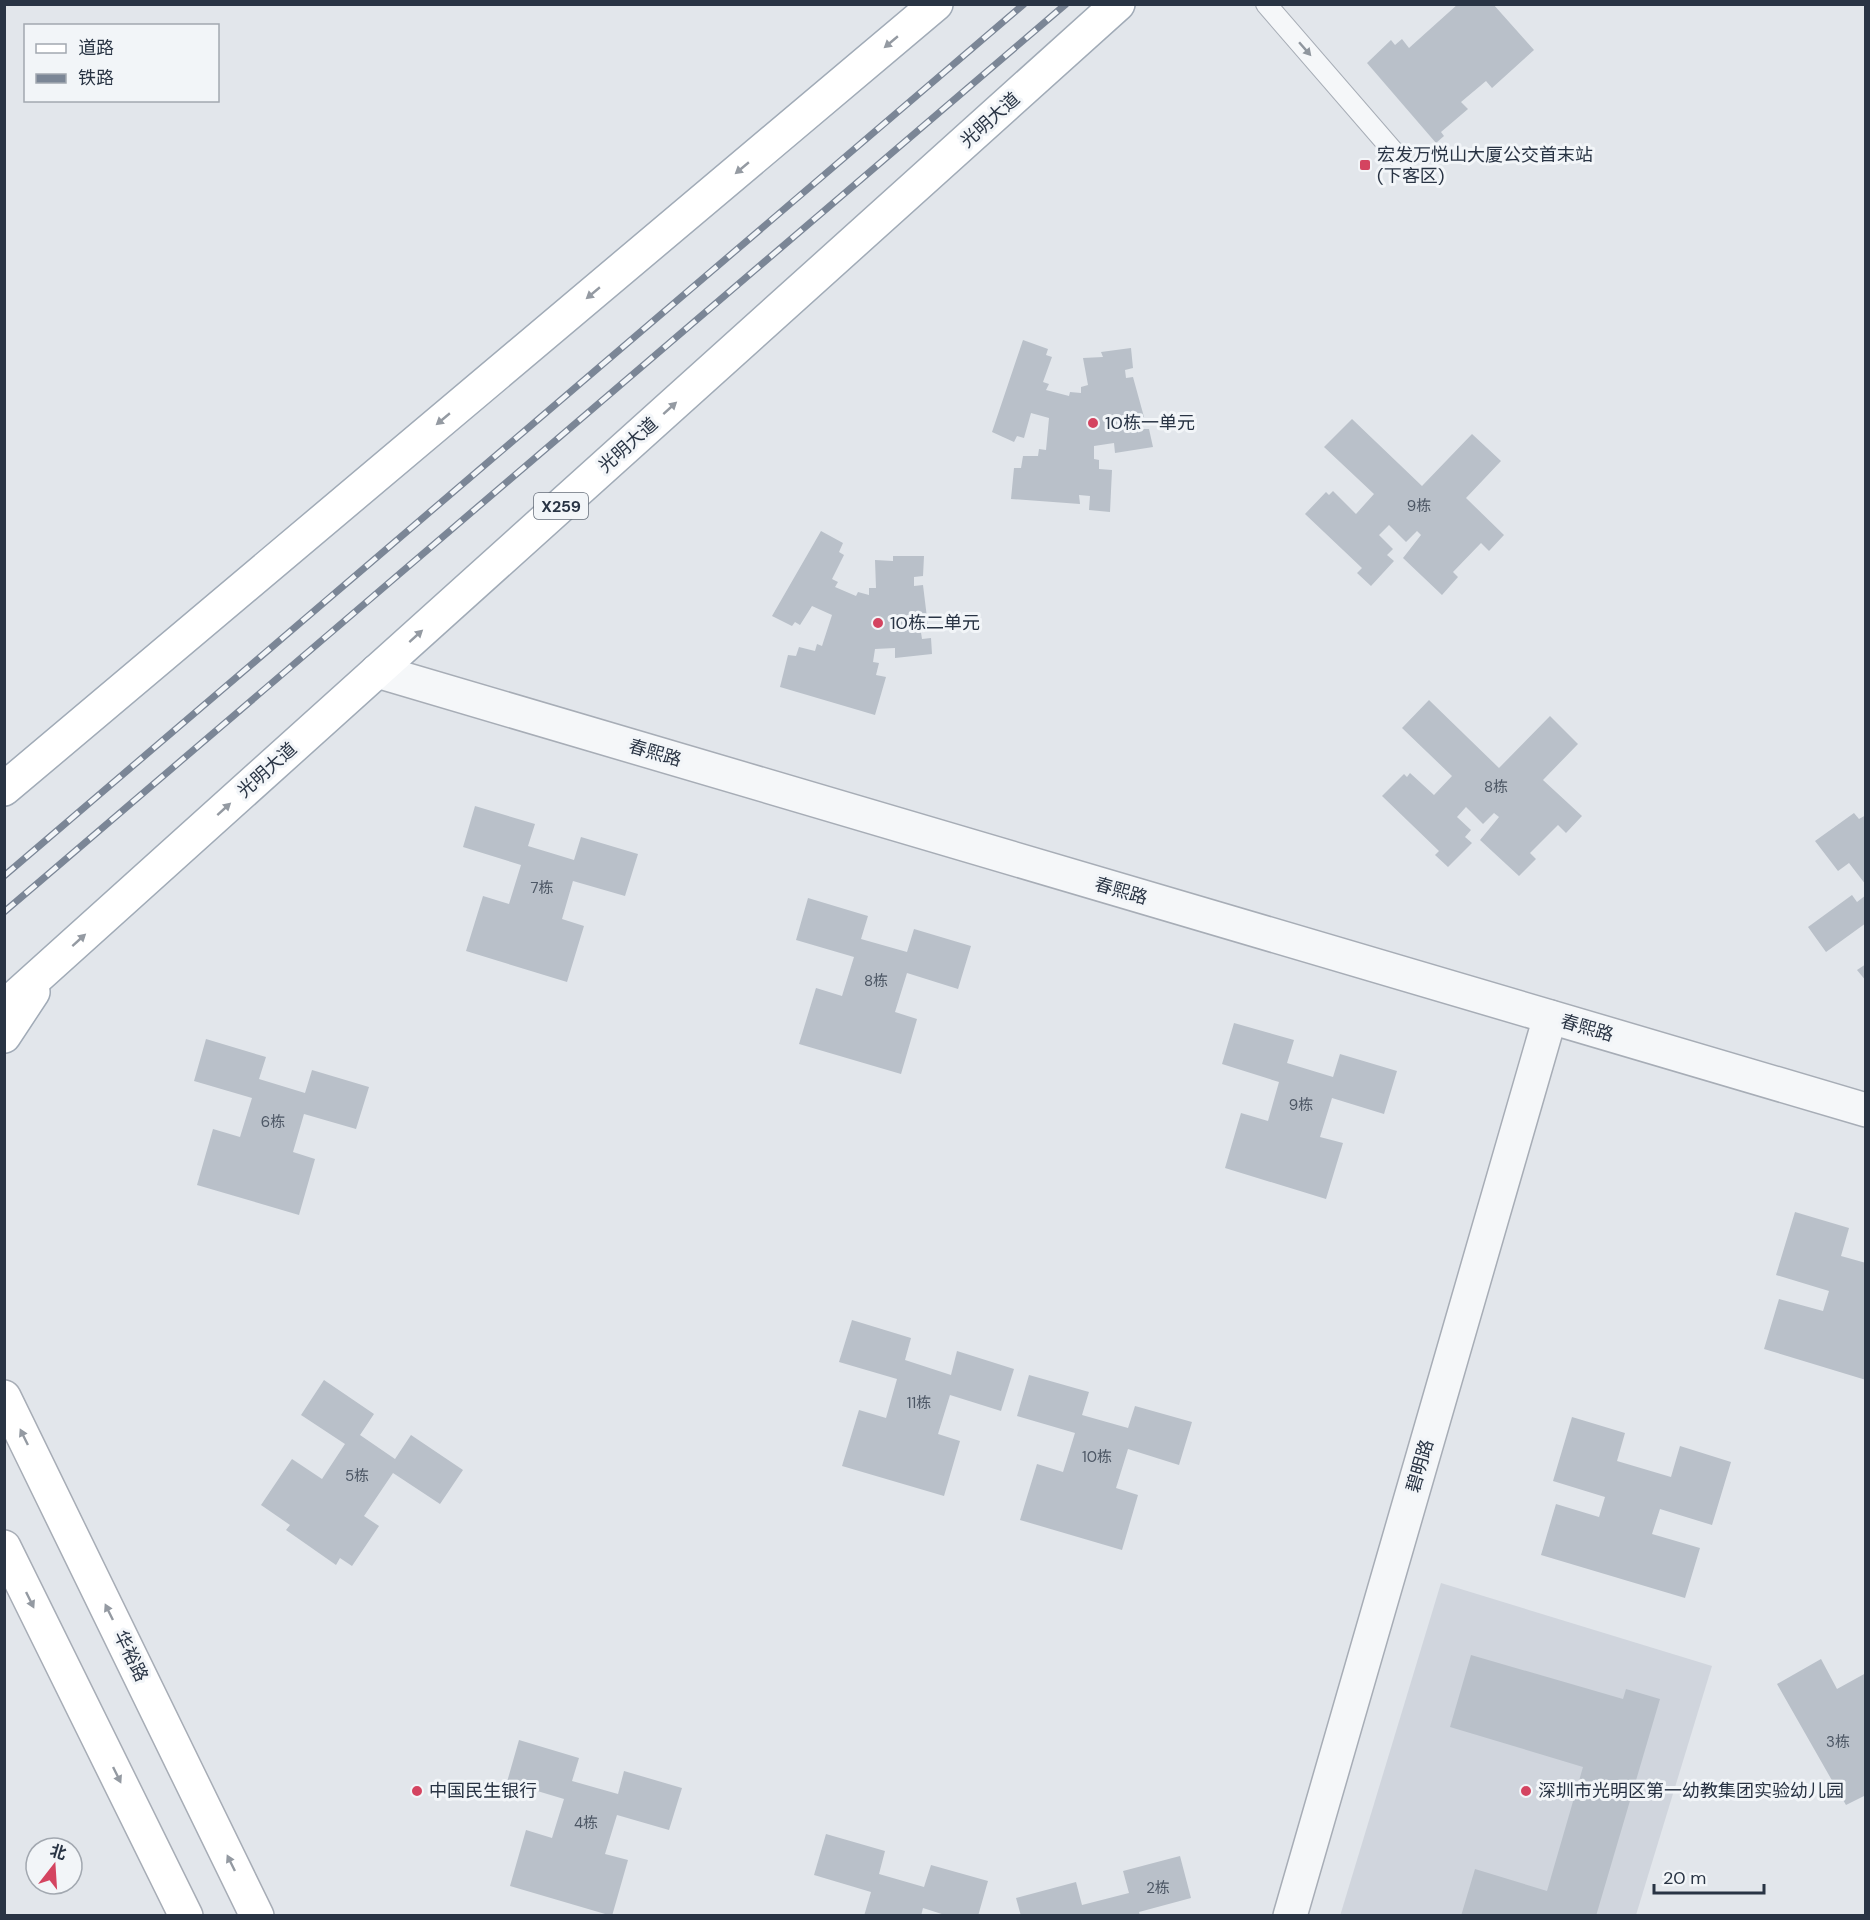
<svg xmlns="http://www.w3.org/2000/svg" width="1870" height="1920" font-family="'DM Sans','Noto Sans SC',sans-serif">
<rect width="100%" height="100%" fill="#e2e6eb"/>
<path fill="#d0d5dd" d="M1441 1583 1712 1666 1636 1915 1340 1916Z"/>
<g fill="#b9c0c9">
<path d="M1458 4H1493L1534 50 1492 88 1486 81 1461 102 1468 109 1441 132 1444 136 1436 143 1367 63 1391 40 1395 45 1402 39 1409 48Z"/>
<path d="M1023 340 1048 349 1046 355 1052 357 1043 382 1049 384 1046 390 1069 396 1070 392 1081 393V387L1088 385 1083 358 1103 357 1101 352 1131 348 1133 368 1125 370 1126 378 1133 377 1144 417 1136 418 1139 429H1149L1153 447 1115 453 1114 443 1094 446V459L1099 460V469L1112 470 1110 512 1089 510 1090 496 1079 495 1080 504 1011 499 1014 468H1021L1023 456H1038L1039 449 1046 450 1049 418 1031 413 1024 438 1017 436 1014 442 992 432Z"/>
<path d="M1352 419 1422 486 1472 434 1501 461 1466 498 1504 535 1489 551 1481 543 1453 572 1458 577 1442 595 1403 558 1421 535 1417 531 1406 542 1389 525 1379 535 1393 549 1387 555 1394 561 1371 586 1357 573 1362 568 1305 514 1326 492 1329 495 1333 491 1356 514 1374 494 1324 447Z"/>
<path d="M821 531 843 543 839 552 844 555 832 579 838 582 835 587 856 596 858 592 869 595V588H876L875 560 893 561V556H924L923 576 914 577V586L923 585 928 626H920L922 639 931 638 932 654 895 658V648L875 649 873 662 879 663 876 675 886 677 875 715 780 687 788 655 796 656 799 647 815 651 817 644 822 646 832 615 812 606 800 625 795 622 792 626 772 616Z"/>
<path d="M1429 700 1499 768 1550 716 1578 744 1543 780 1582 816 1566 833 1558 825 1530 853 1536 859 1519 876 1480 840 1499 817 1494 813 1483 824 1466 807 1457 817 1471 830 1465 837 1472 843 1448 867 1435 855 1439 851 1382 796 1404 774 1407 777 1410 773 1434 795 1452 776 1402 728Z"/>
<path d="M475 806 535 824 528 846 574 860 581 837 638 854 625 896 573 881 562 919 584 926 567 982 466 951 483 896 509 904 521 865 463 847Z"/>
<path d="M1854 813 1859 819 1866 815V885L1849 863 1838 871 1815 841Z"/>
<path d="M1852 895 1857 902 1866 895V923L1826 952 1808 927Z"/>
<path d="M808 898 868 916 861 939 907 952 914 929 971 946 958 989 907 973 895 1012 917 1019 901 1074 799 1044 816 988 842 996 854 957 796 940Z"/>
<path d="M1866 964V981L1857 970Z"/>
<path d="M1234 1023 1294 1040 1287 1063 1333 1077 1340 1054 1397 1071 1384 1114 1332 1098 1320 1137 1343 1143 1326 1199 1225 1168 1241 1113 1268 1121 1279 1082 1222 1064Z"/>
<path d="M206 1039 266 1057 259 1079 305 1093 312 1070 369 1087 356 1129 304 1114 293 1152 315 1159 299 1215 197 1185 213 1129 240 1137 252 1098 194 1081Z"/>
<path d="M1795 1212 1849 1228 1841 1256 1866 1263V1380L1764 1349 1779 1299 1823 1311 1829 1291 1776 1275Z"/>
<path d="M852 1320 911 1338 905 1360 951 1375 957 1351 1014 1369 1001 1411 950 1395 938 1434 960 1441 944 1496 842 1466 859 1410 886 1418 897 1379 839 1362Z"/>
<path d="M1029 1375 1089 1392 1082 1415 1128 1428 1135 1406 1192 1422 1179 1465 1128 1449 1116 1488 1138 1495 1122 1550 1020 1520 1037 1464 1063 1472 1075 1433 1017 1416Z"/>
<path d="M324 1380 374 1414 360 1435 395 1459 411 1435 463 1470 440 1504 393 1473 364 1516 379 1526 352 1566 340 1558 336 1565 286 1530 290 1525 261 1505 292 1459 322 1479 345 1444 301 1415Z"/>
<path d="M1572 1417 1625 1433 1617 1461 1671 1477 1680 1446 1731 1462 1712 1525 1660 1509 1652 1534 1700 1548 1685 1598 1541 1555 1556 1504 1599 1517 1605 1497 1553 1481Z"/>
<path d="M1471 1655 1623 1699 1626 1689 1660 1699 1596 1916H1461L1475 1869 1547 1891 1583 1767 1450 1727Z"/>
<path d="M1821 1659 1837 1689 1866 1673V1795L1846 1805 1777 1684Z"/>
<path d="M519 1740 579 1758 572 1781 618 1794 624 1771 682 1788 669 1830 617 1815 605 1854 628 1860 612 1916 510 1886 526 1830 552 1838 564 1799 507 1782Z"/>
<path d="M826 1834 885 1851 879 1874 924 1887 931 1865 988 1881 978 1916H948L923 1908 921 1916H864L871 1892 814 1875Z"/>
<path d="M1180 1856 1191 1898 1139 1912 1140 1916H1021L1016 1898 1076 1882 1082 1905 1129 1893 1123 1871Z"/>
</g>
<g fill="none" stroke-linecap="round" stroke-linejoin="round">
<defs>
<path id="lane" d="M1266 4 1401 160"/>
<g id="street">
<path d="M377 671 1866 1110"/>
<path d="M1290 1916 1550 1017"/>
</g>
<g id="secondary">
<path d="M4 1397 257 1916"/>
<path d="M4 1547 186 1916"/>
</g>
<g id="primary">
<path d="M4 789 936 4"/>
<path d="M4 1007 1118 4"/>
<path d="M4 1036 33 992"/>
</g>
</defs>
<use href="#lane" stroke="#a7adb6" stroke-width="22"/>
<use href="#street" stroke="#a7adb6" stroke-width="36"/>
<use href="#secondary" stroke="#a7adb6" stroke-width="36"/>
<use href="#primary" stroke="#a1abb7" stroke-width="36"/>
<use href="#lane" stroke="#f5f7f9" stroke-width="20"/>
<use href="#street" stroke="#f5f7f9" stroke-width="33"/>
<use href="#secondary" stroke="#fff" stroke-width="33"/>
<use href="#primary" stroke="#fff" stroke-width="33"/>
<defs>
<g id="rail">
<path d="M4 876 1024 4"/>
<path d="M4 912 1066 4"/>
</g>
</defs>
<use href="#rail" stroke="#7b8696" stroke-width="7"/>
<use href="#rail" stroke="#f2f5f8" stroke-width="4.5" stroke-dasharray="14" stroke-linecap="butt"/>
</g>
<defs><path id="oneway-solid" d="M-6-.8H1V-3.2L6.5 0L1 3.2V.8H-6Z" transform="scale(1.5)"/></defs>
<g fill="#949aa2">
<use href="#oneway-solid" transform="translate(891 42) rotate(140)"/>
<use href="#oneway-solid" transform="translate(742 168) rotate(140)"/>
<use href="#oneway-solid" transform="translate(593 293) rotate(140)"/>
<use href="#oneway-solid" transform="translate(670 408) rotate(-42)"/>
<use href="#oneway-solid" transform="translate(443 419) rotate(140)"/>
<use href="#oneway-solid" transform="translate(416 636) rotate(-42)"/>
<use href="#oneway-solid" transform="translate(224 809) rotate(-42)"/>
<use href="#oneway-solid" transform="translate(79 940) rotate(-42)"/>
<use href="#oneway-solid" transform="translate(24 1437) rotate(-116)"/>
<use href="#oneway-solid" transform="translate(30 1600) rotate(64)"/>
<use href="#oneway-solid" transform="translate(109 1612) rotate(-116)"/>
<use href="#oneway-solid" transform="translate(117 1775) rotate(64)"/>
<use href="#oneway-solid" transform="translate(231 1863) rotate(-116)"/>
</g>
<use fill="#8f969e" href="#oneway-solid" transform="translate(1305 49) rotate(49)"/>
<g fill="#d44460" stroke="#f2f5f8" stroke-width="2">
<rect x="1359" y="159" width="12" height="12" rx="3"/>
<circle cx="1093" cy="423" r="6"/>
<circle cx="878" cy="623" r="6"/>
<circle cx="417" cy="1791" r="6"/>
<circle cx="1526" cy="1791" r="6"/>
</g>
<g text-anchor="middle" stroke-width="6" stroke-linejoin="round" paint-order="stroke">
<g font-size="15" fill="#4d5765">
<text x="1419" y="511">9栋</text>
<text x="1496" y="792">8栋</text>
<text x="542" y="893">7栋</text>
<text x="876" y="986">8栋</text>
<text x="1301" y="1110">9栋</text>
<text x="273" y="1127">6栋</text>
<text x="919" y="1408">11栋</text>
<text x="1097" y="1462">10栋</text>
<text x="357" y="1481">5栋</text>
<text x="1838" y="1747">3栋</text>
<text x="586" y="1828">4栋</text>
<text x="1158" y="1893">2栋</text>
</g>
<rect fill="#f2f5f8" stroke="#656e7a" stroke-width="1.5" x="534" y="493" width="54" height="26" rx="4.5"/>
<g font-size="16" font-weight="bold" fill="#293444">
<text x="561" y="512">X259</text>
</g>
<g font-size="18" fill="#293444" stroke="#f2f5f8">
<text transform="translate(990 120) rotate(-42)" y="6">光明大道</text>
<text transform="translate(628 445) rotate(-42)" y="6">光明大道</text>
<text transform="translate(655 753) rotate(16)" y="6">春熙路</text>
<text transform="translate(267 770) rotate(-42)" y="6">光明大道</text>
<text transform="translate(1121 891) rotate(16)" y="6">春熙路</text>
<text transform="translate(1587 1028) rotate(16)" y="6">春熙路</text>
<text transform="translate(1420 1466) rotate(-74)" y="6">碧明路</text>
<text transform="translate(131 1656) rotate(64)" y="6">华裕路</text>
</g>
<g font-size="18" fill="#293444" stroke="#f2f5f8" text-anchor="start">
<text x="1377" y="161">宏发万悦山大厦公交首末站<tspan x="1377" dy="21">(下客区)</tspan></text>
<text x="1105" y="429">10栋一单元</text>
<text x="890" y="629">10栋二单元</text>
<text x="429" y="1797">中国民生银行</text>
<text x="1538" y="1797">深圳市光明区第一幼教集团实验幼儿园</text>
</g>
</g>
<rect width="1870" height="1920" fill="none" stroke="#293444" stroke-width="12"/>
<rect x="24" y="24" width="195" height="78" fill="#f2f5f8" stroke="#a2a8b0" stroke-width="1.5"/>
<rect x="36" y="44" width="30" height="9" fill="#ffffff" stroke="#a2a8b0" stroke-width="1.5"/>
<text x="78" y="54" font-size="18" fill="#293444">道路</text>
<rect x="36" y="74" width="30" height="9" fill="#7b8696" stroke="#a2a8b0" stroke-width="1.5"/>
<text x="78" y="84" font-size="18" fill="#293444">铁路</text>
<g transform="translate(54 1866) rotate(17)"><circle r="28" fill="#f2f5f8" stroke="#a2a8b0" stroke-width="1.5"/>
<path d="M0-4.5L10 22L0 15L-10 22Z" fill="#d44460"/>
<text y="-9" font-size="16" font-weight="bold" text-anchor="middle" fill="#293444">北</text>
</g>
<path d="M1654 1884v9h110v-9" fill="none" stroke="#293444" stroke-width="3"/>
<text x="1663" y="1884" font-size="18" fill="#293444" stroke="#f2f5f8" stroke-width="4.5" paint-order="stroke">20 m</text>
</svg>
